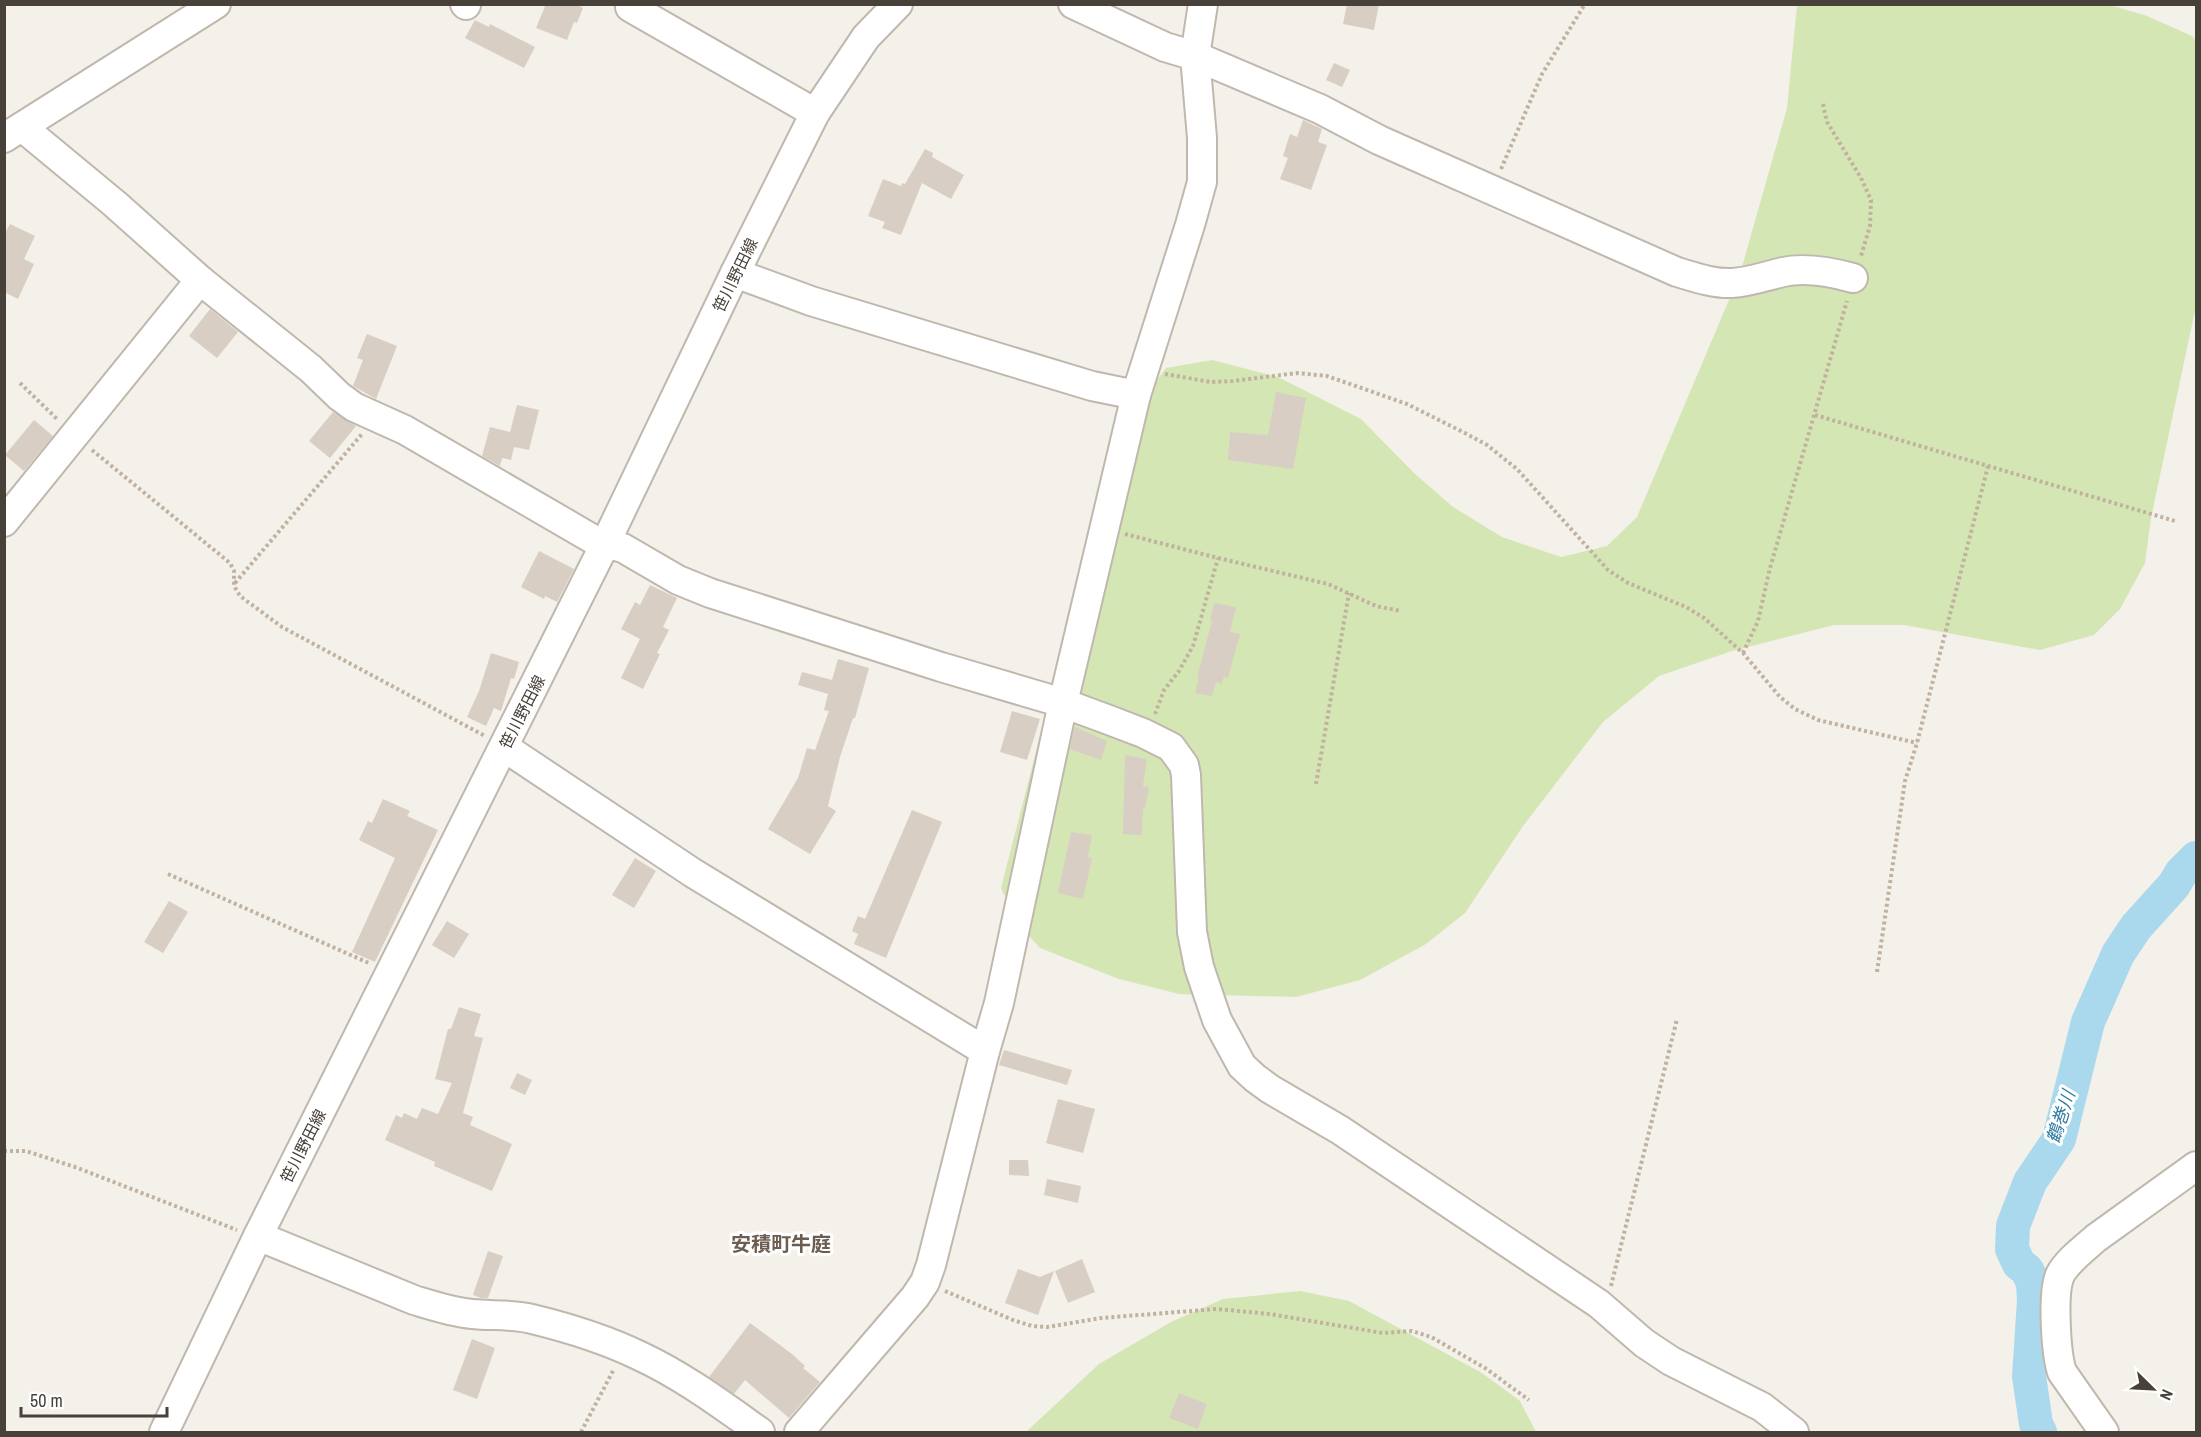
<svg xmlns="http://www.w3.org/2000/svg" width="2201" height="1437" font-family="'Archivo Narrow','Noto Sans JP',sans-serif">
<rect width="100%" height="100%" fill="#f4f0ea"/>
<g fill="#d5e6b5">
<path d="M1797 5H2110L2147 16 2192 36 2196 41V306L2151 518 2145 563 2120 609 2094 635 2040 650 1904 625H1834L1732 651 1659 676 1603 722 1523 826 1465 913 1426 944 1360 980 1296 997 1179 994 1119 979 1040 948 1017 923 1001 888 1102 495 1133 412 1166 368 1212 360 1278 377 1361 419 1414 473 1453 507 1502 537 1561 557 1607 546 1637 517 1740 274 1787 108Z"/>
<path d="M1300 1291 1349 1301 1482 1373 1520 1401 1536 1432H1026L1099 1364 1171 1322 1223 1299Z"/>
</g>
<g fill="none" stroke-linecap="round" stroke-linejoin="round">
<path stroke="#aad9ee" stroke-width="34" d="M2040 1432 2036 1424 2029 1376 2034 1301 2033 1283 2027 1270 2019 1264 2012 1249 2013 1226 2030 1182 2059 1139 2088 1022 2118 954 2136 927 2174 885 2181 873 2196 858"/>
</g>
<g fill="#d9cec3">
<path d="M546 4H575L583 8 577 23 574 22 567 40 536 28Z"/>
<path d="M1347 4H1379L1374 30 1343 24Z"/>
<path d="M475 20 489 27 490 24 535 47 524 68 465 38Z"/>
<path d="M1334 63 1350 70 1342 87 1326 80Z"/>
<path d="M1303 120 1322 129 1318 142 1327 145 1311 190 1280 179 1288 158 1283 156 1290 134 1297 137Z"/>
<path d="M925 149 933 153 932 157 964 175 951 199 922 183 901 235 882 228 885 222 868 216 883 179 901 186 902 183 905 184Z"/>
<path d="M10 224 35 236 24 259 34 264 18 299 4 292V235Z"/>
<path d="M210 309 238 332 217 358 189 336Z"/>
<path d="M367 334 397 346 376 399 353 386 363 360 357 358Z"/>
<path d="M1276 392 1306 398 1293 469 1228 460 1230 432 1268 435Z"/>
<path d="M517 405 539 410 529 450 514 447 511 460 502 458 500 466 482 456 490 427 510 432Z"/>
<path d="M333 412 356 426 330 458 309 441Z"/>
<path d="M34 420 53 436 24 471 5 455Z"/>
<path d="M539 551 574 569 557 602 545 596 544 599 521 587Z"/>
<path d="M650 585 677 598 663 627 669 630 657 653 660 654 643 689 621 678 640 639 621 629 635 602 640 605Z"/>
<path d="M1214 603 1236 607 1230 632 1240 634 1228 678 1224 676 1222 684 1216 682 1212 696 1195 693 1199 677H1197L1212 621H1210Z"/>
<path d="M491 653 519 662 514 679 511 678 501 711 494 708 486 726 467 717 479 691Z"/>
<path d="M838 659 869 668 855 718H853L840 757 828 806 836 811 810 854 768 829 798 778 807 748 815 750 829 711 824 710 828 694 798 685 802 672 832 680Z"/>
<path d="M1012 711 1040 719 1027 760 1000 752Z"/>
<path d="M1075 727 1107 741 1101 760 1070 749Z"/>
<path d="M1125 755 1147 759 1143 786 1149 787 1145 809 1143 808 1142 835 1123 834Z"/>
<path d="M383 799 410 811 407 816 438 830 375 962 352 952 395 858 359 840 368 821 372 823Z"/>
<path d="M912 810 942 822 886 958 854 944 858 934 852 931 858 916 865 919Z"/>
<path d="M1071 832 1092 835 1088 857 1092 858 1083 899 1058 893Z"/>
<path d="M635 858 656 871 634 908 612 895Z"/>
<path d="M169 901 188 912 163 953 144 942Z"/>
<path d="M447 921 469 934 454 958 432 945Z"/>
<path d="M459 1007 481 1014 474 1036 483 1038 463 1113 473 1117 470 1125 512 1144 492 1191 434 1166 435 1162 385 1140 396 1115 402 1118 404 1113 417 1119 422 1108 438 1114 452 1083 435 1079 448 1029H451Z"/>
<path d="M1004 1050 1072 1070 1067 1085 999 1065Z"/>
<path d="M517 1073 532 1080 525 1095 510 1088Z"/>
<path d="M1058 1099 1095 1109 1083 1153 1046 1143Z"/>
<path d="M1009 1160H1028L1029 1176 1009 1175Z"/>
<path d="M1047 1179 1081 1186 1078 1203 1044 1195Z"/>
<path d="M488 1251 503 1256 488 1298H481L473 1295Z"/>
<path d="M1082 1259 1095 1292 1068 1303 1055 1271Z"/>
<path d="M1018 1269 1040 1277 1054 1271 1038 1315 1005 1303Z"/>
<path d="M750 1323 792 1354 805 1366 803 1368 820 1382 789 1418 745 1380 734 1394 709 1377Z"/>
<path d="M472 1339 495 1348 477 1399 453 1390Z"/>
<path d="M1179 1393 1207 1404 1198 1429 1169 1418Z"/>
</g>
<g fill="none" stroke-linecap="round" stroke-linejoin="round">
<defs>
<g id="minor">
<path d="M465 4 466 5"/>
<path d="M1073 4 1165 47 1195 56 1320 109 1379 140 1677 272C1694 277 1714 284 1732 283 1750 282 1766 276 1783 272 1806 267 1831 272 1853 278"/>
<path d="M630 7 815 113"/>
<path d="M22 127 115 204 200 280 311 369 339 396 354 407 405 430 596 541 623 548 678 580 710 593 941 667 1063 703 1109 720 1143 733 1171 747 1184 765 1186 775 1192 932 1199 967 1217 1020 1242 1066 1255 1078 1270 1089 1340 1130 1599 1304 1644 1343 1671 1361 1762 1407 1794 1432"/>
<path d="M4 138 216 4"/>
<path d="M735 273 811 301 1092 386 1136 395"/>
<path d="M4 522 200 280"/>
<path d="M504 747 693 873 985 1051"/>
<path d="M258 1236 414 1300C434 1306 452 1312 472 1314 491 1316 513 1314 532 1319 569 1328 605 1339 640 1356 683 1376 722 1405 760 1432"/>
<path d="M164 1432 258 1236 606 542 735 273 815 113 866 37 898 4"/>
<path d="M799 1432 915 1297 925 1282 931 1265 985 1051 999 1003 1063 703 1136 395 1190 225 1202 182V138L1195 56 1203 4"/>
<path d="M2104 1432 2062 1372C2056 1354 2052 1293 2060 1275 2067 1261 2085 1248 2096 1238L2196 1166"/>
</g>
</defs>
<use href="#minor" stroke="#c0b7ad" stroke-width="32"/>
<g stroke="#c1b29f" stroke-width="4" stroke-dasharray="3 3" stroke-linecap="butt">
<path d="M1823 104 1827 122 1861 178 1871 200 1870 226 1861 256"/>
<path d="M1501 169 1542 74 1585 4"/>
<path d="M1165 374 1211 382 1233 381 1297 373 1327 376 1407 404 1463 432 1487 445 1517 469 1608 570 1628 583 1686 607 1704 618 1743 653 1780 697 1795 709 1818 720 1917 743"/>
<path d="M20 383 57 419"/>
<path d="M1815 415 2175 521"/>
<path d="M92 450 230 563 234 571V586L240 596 282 627 485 736"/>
<path d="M1125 534 1218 558 1328 584 1376 606 1401 611"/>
<path d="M235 583 362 434"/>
<path d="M1743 653 1758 621 1770 568 1847 301"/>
<path d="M1155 714 1164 690 1179 671 1193 646 1218 558"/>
<path d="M1316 784 1349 593"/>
<path d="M168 874 371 964"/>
<path d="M1877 972 1905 781 1917 743 1988 466"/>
<path d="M4 1151H26L75 1167 237 1230"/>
<path d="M1611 1286 1677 1019"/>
<path d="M945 1291 1013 1320 1032 1326 1047 1327 1101 1318 1217 1309 1270 1314 1383 1333 1412 1331 1431 1337 1485 1368 1529 1400"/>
<path d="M581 1432 614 1369"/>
</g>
<use href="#minor" stroke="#fff" stroke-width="28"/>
</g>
<g text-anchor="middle" stroke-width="6" stroke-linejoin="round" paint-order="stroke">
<g font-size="16" fill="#484139" stroke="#fff">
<text transform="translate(735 275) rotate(-64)" y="6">笹川野田線</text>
<text transform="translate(522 712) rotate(-63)" y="6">笹川野田線</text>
<text transform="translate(303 1146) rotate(-63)" y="6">笹川野田線</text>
</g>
<g font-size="18" font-style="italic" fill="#327da0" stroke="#fff">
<text transform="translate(2061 1117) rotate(-72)" y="6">鶴巻川</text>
</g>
<g font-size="20" font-weight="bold" fill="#6b5d50" stroke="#fff">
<text x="781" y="1251">安積町牛庭</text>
</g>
</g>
<rect width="2201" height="1437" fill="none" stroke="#484139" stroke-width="12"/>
<g transform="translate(2153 1389) rotate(114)" stroke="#ffffff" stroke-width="4.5" paint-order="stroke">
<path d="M0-4.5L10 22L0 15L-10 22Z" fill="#484139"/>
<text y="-9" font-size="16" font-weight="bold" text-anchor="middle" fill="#484139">N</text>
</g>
<path d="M21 1407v9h146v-9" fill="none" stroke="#484139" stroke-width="3"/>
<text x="30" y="1407" font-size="18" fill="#484139" stroke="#ffffff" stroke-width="4.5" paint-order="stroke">50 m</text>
</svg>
